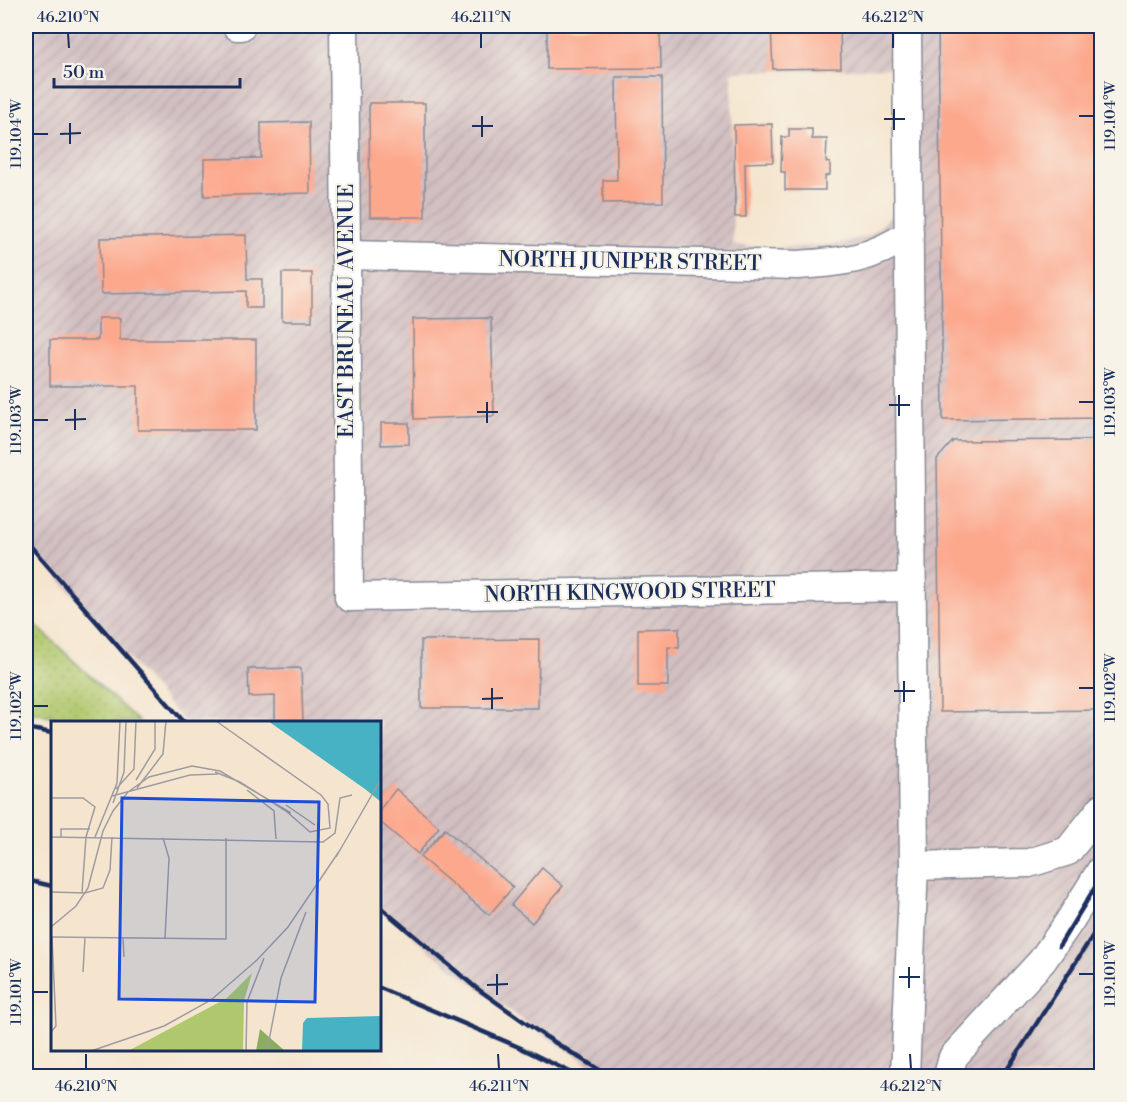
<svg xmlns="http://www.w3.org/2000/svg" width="1127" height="1102" font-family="'Libre Bodoni',serif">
<defs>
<pattern id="industrial-furrows" width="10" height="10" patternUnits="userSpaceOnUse" patternTransform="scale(1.5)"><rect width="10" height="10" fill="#d2bfc1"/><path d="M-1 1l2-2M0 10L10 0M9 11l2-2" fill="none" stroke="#b4a4a8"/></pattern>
<pattern id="grass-dots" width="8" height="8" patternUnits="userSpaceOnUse" patternTransform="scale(1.5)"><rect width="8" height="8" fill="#b0c86d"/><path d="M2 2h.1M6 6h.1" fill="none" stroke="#97ac61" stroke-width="1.8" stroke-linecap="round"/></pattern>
</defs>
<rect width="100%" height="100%" fill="#f7f3e8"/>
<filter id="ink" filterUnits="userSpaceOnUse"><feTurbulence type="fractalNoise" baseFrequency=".0167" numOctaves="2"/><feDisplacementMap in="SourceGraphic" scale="12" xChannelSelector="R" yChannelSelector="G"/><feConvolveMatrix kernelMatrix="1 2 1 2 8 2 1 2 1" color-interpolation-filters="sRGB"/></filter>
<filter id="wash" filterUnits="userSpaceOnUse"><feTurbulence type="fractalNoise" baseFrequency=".008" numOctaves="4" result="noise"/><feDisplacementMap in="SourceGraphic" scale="24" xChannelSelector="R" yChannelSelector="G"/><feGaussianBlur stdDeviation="1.35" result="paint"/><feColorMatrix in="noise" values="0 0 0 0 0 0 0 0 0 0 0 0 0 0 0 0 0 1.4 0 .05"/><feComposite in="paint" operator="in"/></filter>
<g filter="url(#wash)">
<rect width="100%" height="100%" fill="#f5e5ce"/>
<path fill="url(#industrial-furrows)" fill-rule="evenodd" d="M26 26H1101V1076H609L543 1035 465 978 421 944 380 907V722H184L26 541ZM893 68 896 209 886 221 869 236 832 245 774 248 733 245 732 72Z"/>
<path fill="url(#grass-dots)" stroke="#667c66" stroke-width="1.5" d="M26 616 139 722H75L26 710Z"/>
<g id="blocks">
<g fill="#fca88d">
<path d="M547 26H660L661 68 547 69Z"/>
<path d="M771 26H840L841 68 773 69Z"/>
<path d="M938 26H1102V418L943 420Z"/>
<path d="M616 77H662L663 202 603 203V180H617Z"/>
<path d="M369 103H425V217H370Z"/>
<path d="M309 122 310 193 204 196V159L261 158V123Z"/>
<path d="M772 124 773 162 745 163 746 217H735L734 125Z"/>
<path d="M789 129H812V139H827L826 162 830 163V175L825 176V190H785V172H781L782 137H789Z"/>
<path d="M246 235 247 279H262V308H246V291L101 294 100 238Z"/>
<rect x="282" y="273" width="30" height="48"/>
<path d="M98 318H120V340H256V430H138V386H50V340H98Z"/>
<path d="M491 318 494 416 414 419 413 319Z"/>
<path d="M381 423H409V444L381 445Z"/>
<path d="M1102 440V710L940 712 937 459 953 441Z"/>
<path d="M679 628V648L668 647V686H638V629Z"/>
<path d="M539 639 538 708H421V640Z"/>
<path d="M301 668 303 722H275V696L249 697 248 669Z"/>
<path d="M396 789 439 827 418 854 380 822V809Z"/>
<path d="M445 829 513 887 489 915 420 857Z"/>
<path d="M542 868 563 886 532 923 511 905Z"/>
</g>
</g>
</g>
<g filter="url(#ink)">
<use href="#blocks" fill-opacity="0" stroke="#888a96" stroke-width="1.5"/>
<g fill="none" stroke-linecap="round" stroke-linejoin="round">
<defs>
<g id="minor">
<path d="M237 26H241"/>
<path d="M344 26 349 597 911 587"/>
<path d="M346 255 798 265C842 262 871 260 909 234"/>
<path d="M914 866 1029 863 1068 851 1102 808"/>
<path d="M905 1076 914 866 907 26"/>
<path d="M948 1076 953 1057 1042 961 1069 922 1102 869"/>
</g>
</defs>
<use href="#minor" stroke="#888a96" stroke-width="31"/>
<use href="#minor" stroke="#fff" stroke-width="28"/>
<g stroke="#1b2f5e" stroke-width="4.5">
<path d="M26 541 184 722"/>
<path d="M26 728 52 733"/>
<path d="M26 880 52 886"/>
<path d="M380 907 475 987 543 1035 609 1076"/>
<path d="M1059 946 1102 876"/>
<path d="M380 988 521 1048 578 1076"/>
<path d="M1003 1076 1102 921"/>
</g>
</g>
</g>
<path fill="none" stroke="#1b2f5e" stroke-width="2" d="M68 33 69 48M481 33V48M893 33V48M894 109V130M482 116V137M1079 116H1094M884 119H905M70 123V144M472 126H493M33 134H48M60 134 81 133M899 395V416M487 402V423M1079 402H1094M889 405H910M75 409V430M477 412H498M33 420H48M65 420 86 419M904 681V702M492 688V709M1079 688H1094M894 691H915M482 699 503 698M33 706H48M909 967V988M497 974V995M1079 974H1094M899 977H920M487 985 508 984M33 992H48M86 1054V1069M498 1054 499 1069M910 1054 911 1069"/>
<g text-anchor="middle" stroke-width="4.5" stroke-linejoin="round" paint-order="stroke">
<g font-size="21" fill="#1b2f5e" stroke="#f7f3e8">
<text transform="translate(630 261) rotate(1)" y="7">NORTH JUNIPER STREET</text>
<text transform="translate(346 311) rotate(-90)" y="7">EAST BRUNEAU AVENUE</text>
<text transform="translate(630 592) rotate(-1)" y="7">NORTH KINGWOOD STREET</text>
</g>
</g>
<g transform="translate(51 721)">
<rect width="330" height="330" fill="#f5e5ce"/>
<path d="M201 252 193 280 192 330H77L176 277Z" fill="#b0c86d"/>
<path d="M209 308 234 330H205Z" fill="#8cac60"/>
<path d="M217 0H330V81L314 68ZM330 295V330H251L252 302 256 297Z" fill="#46b2c3"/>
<path fill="none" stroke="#9e9ca1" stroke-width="1.5" d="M164 51 189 61 235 90 259 111 279 107 277 83 270 74 165 0M85 59 104 28V0M86 67 112 33 115 0M65 68 83 48 85 0M196 69 223 90 225 118M61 75 139 54 167 53M0 77H32L44 86 35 116 31 172M62 82 73 51 75 0M235 84 264 104M0 116 272 121 284 112 289 77 301 74M10 116V108H39M44 116 66 62 69 0M112 117 118 137 114 217M285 136 330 58M0 171 34 172 52 167 59 149 61 116M0 206 25 185 37 167 52 110 62 90 77 71 98 56 141 45 169 50 240 92M0 216 175 218V117M72 217 73 236M32 251 34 216M0 311 5 305 1 216M40 330 113 305 160 279 206 239 237 206 289 129M195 330 196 281 213 237M216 330 230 257 255 191"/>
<path fill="#1d4ed8" fill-opacity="0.15" stroke="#1d4ed8" stroke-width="3" d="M71 77 268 81 264 281 68 278Z"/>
<rect width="330" height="330" fill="none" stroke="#1b2f5e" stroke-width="3"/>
</g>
<rect width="1127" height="1102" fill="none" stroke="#f7f3e8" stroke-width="66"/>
<path d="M54 78v9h186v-9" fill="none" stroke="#1b2f5e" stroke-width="3"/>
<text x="63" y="78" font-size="18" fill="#1b2f5e" stroke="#f7f3e8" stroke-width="4.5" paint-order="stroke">50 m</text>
<rect x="33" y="33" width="1061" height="1036" fill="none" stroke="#1b2f5e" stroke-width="2"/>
<g font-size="15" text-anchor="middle" fill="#1b2f5e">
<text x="68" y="22">46.210°N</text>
<text x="481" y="22">46.211°N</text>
<text x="893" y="22">46.212°N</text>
<text transform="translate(1110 116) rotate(-90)" y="5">119.104°W</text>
<text transform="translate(16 134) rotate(-90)" y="5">119.104°W</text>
<text transform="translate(1110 402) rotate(-90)" y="5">119.103°W</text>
<text transform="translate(16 420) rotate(-90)" y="5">119.103°W</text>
<text transform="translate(1110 688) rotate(-90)" y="5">119.102°W</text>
<text transform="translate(16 706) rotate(-90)" y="5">119.102°W</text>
<text transform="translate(1110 974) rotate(-90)" y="5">119.101°W</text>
<text transform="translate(16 992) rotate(-90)" y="5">119.101°W</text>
<text x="86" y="1091">46.210°N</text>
<text x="499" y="1091">46.211°N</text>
<text x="911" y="1091">46.212°N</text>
</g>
</svg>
